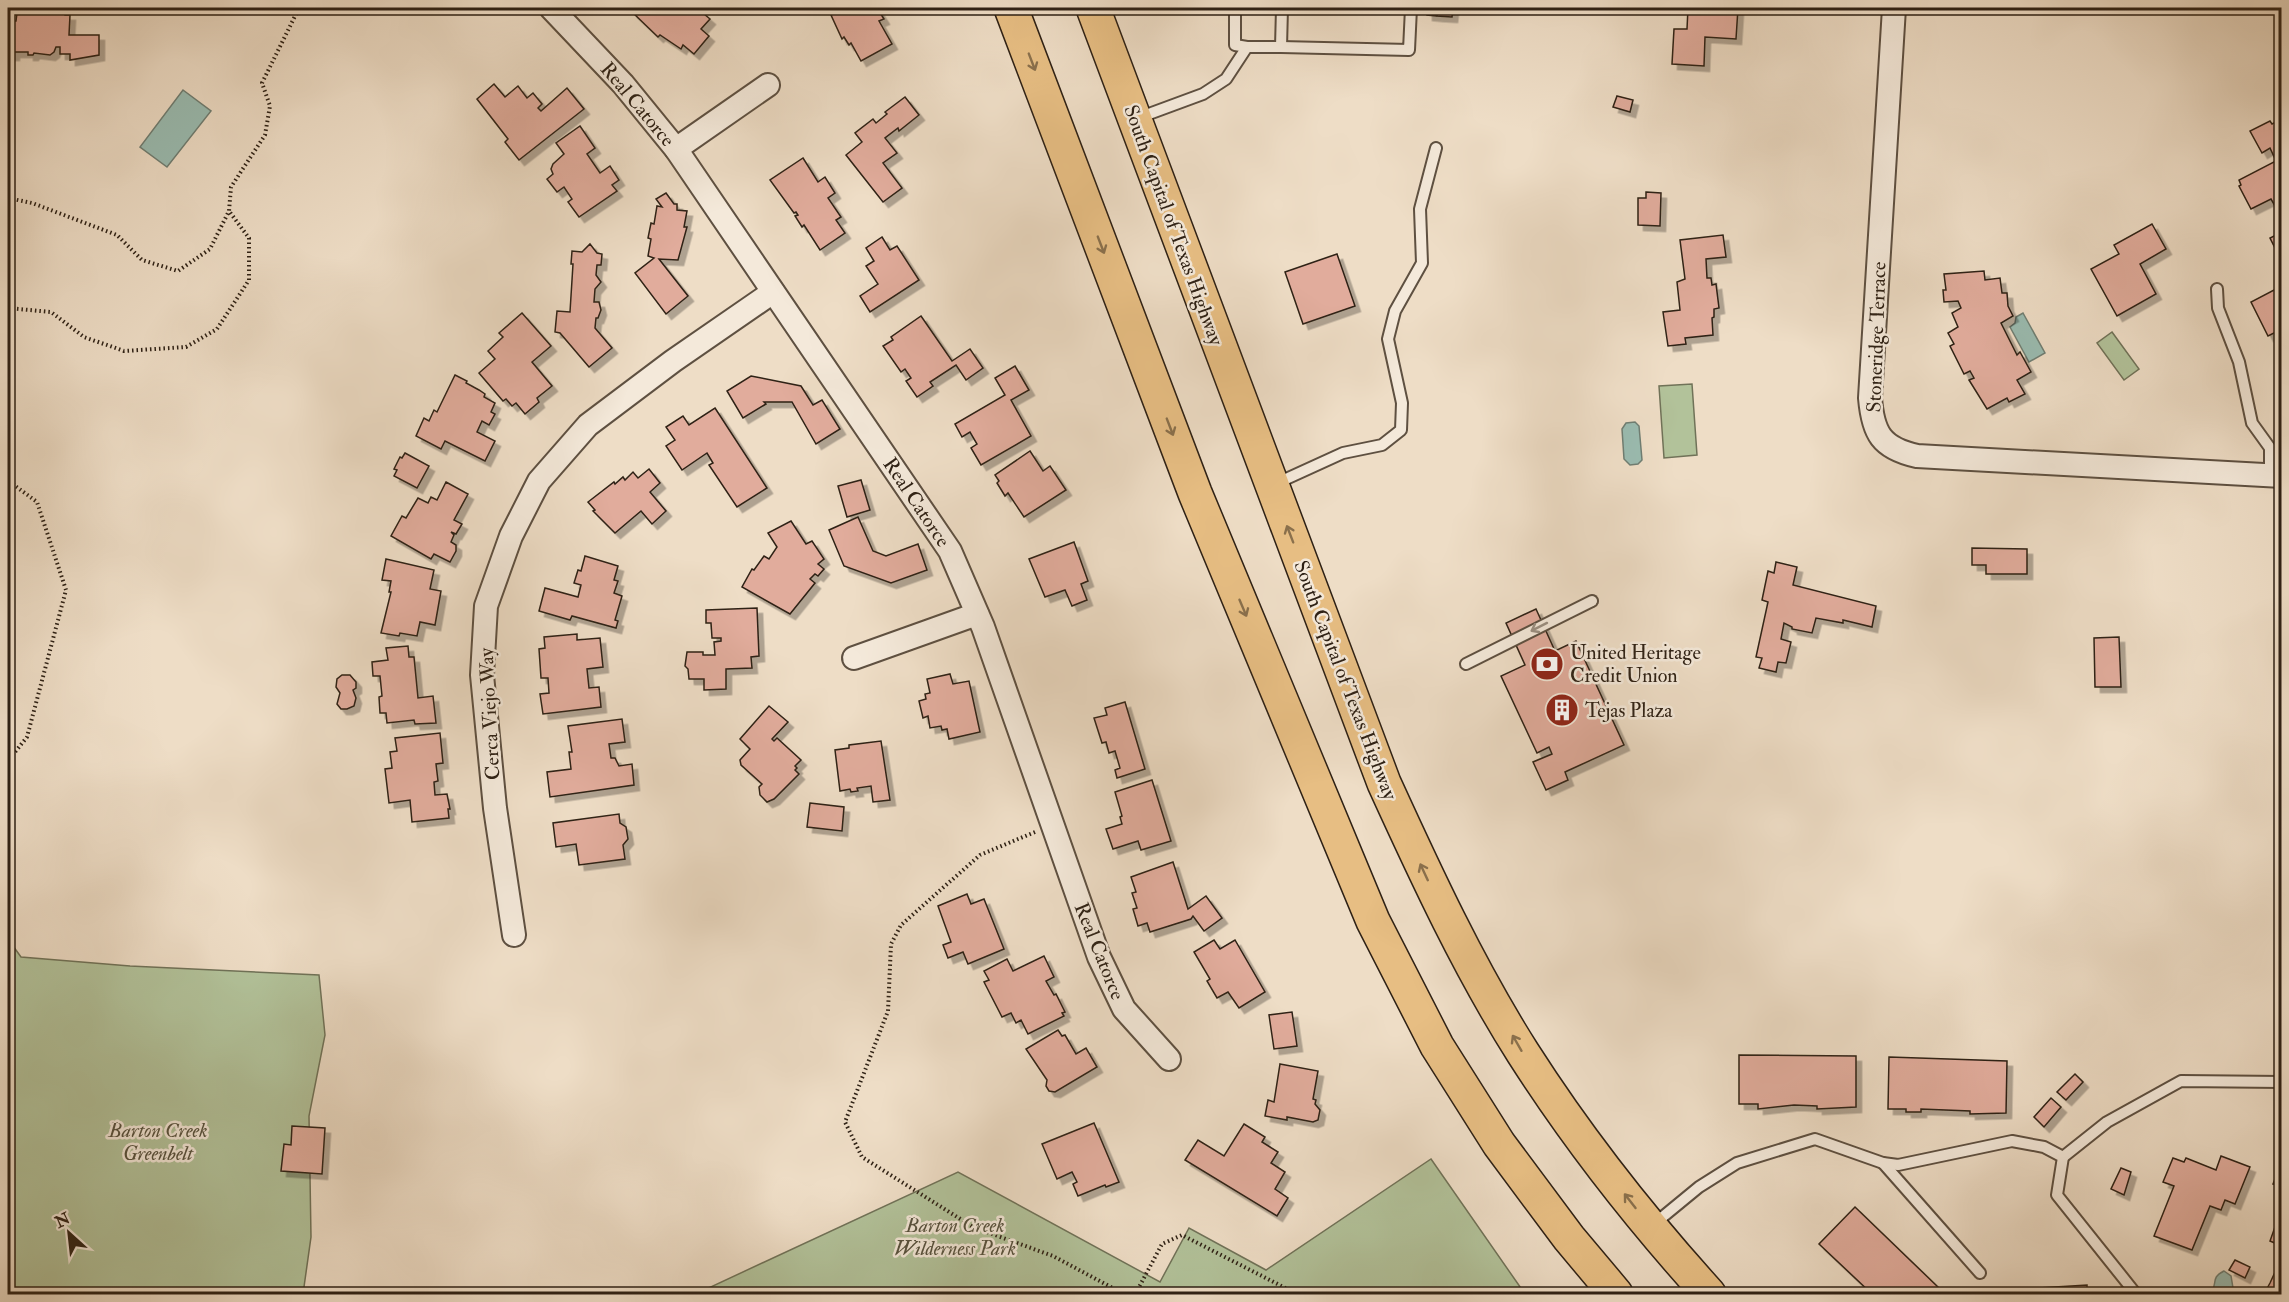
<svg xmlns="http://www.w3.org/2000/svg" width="2289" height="1302" font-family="'IM FELL Double Pica',serif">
<defs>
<filter id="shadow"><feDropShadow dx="5.5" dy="5.5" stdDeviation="0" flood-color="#0004"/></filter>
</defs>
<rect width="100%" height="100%" fill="#eeddc6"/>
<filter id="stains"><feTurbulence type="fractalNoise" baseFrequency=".00333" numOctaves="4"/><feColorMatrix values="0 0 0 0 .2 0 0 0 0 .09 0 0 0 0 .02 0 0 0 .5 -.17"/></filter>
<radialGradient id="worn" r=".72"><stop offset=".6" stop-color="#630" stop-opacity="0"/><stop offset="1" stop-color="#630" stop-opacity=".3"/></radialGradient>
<g fill="#b2c29a" stroke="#707258" stroke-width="1.5">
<path d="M2112 332 2139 369 2124 380 2097 343Z"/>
<path d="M1692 384 1697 455 1664 458 1659 386Z"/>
<path d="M8 939 21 957 130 966 319 975 325 1035 309 1116 311 1237 303 1294H8Z"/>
<path d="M1431 1159 1525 1294H700L702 1291 958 1172 1160 1282 1189 1228 1266 1270Z"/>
</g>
<g fill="#9abcb1" stroke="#6f7e73" stroke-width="1.5">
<path d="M183 90 211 111 167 167 140 147Z"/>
<path d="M2023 313 2045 353 2029 362 2010 327 2015 323 2016 317Z"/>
<path d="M1635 422 1639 426 1642 460 1638 464 1630 465 1624 459 1622 429 1626 423Z"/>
<path d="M2224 1271 2231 1276 2234 1294H2211C2218 1283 2210 1278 2224 1271Z"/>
</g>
<g fill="#e1ac9c" stroke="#2e2115" stroke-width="1.5" filter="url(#shadow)">
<path d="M636 8H697L710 19 701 29 709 36 694 54 683 45 681 49 660 35 658 37 632 12Z"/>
<path d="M845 8H877L884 19 879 21 892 44 861 61 851 43 849 45 844 37 842 39 831 15Z"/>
<path d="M1427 8H1437L1436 16 1427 15Z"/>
<path d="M1438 8H1453L1452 17 1437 16Z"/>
<path d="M1688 8H1738L1736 39 1705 37 1704 66 1672 64 1674 29H1687Z"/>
<path d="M17 13H63L65 15H70L69 35H99V55L70 60V54H60V47H56L54 52 50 55 34 53 33 55H28V52H14V55H8V21H16Z"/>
<path d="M494 84 505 97 518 86 527 98 533 93 542 104 538 108 541 111 567 88 584 109 519 160 505 142 508 139 477 99Z"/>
<path d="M1617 96 1633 100 1630 112 1613 107Z"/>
<path d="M905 97 919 115 899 131 898 128 885 138 897 153 883 163 902 188 883 202 846 155 862 142 855 133 873 119 876 123 887 114 885 112Z"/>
<path d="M2282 119V218L2271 199 2251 209 2239 186 2241 185 2239 180 2276 161 2270 148 2262 153 2250 131 2270 121 2272 124Z"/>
<path d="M580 126 595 148 587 154 600 173 610 166 619 180 612 185 617 191 579 217 568 202 572 199 564 187 557 192 547 179 553 174 551 169 553 164 564 154 556 143Z"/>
<path d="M803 158 818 182 825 177 835 193 828 198 841 217 836 220 845 233 820 250 804 225 802 227 795 216 798 215 796 212 794 213 770 180Z"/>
<path d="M1646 192 1661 193 1660 226 1638 225V198H1646Z"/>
<path d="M666 193 674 204H677V210L687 211 684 227H687L678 260 659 259 688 296 666 314 635 273 654 258 648 256 651 239 648 238 651 223 654 224 657 206 662 207 656 199Z"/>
<path d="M2152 224 2166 249 2140 264 2156 294 2117 316 2091 269 2119 254 2114 245Z"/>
<path d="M2282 232V260H2281L2270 238Z"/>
<path d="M1723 235 1726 257 1706 259 1707 278H1711L1712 285 1716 284 1719 308 1714 309V317L1712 318 1713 335 1685 338 1686 344 1668 346 1663 312 1680 310 1677 282 1685 279 1680 240Z"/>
<path d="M882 237 890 250 897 246 919 280 870 312 860 296 878 284 866 266 874 261 866 248Z"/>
<path d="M590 244 597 253 602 254 601 265H597L596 275 601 282 595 289 594 302H599L601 310 598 318H596L595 328 612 348 589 367 560 333 555 332 557 311 570 312 573 264H571L572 251 582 252Z"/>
<path d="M1337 254 1355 306 1303 324 1285 272Z"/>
<path d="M1984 271 1985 280 2000 278 2002 293H2007L2008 306 2013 316 2001 323 2017 355 2020 352 2031 372 2017 380 2025 394 2009 402 2007 398 1987 409 1969 380 1974 378 1970 371 1964 374 1950 346 1954 344 1948 333 1958 327 1952 313 1961 308 1958 301 1944 302 1943 290H1946L1944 274Z"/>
<path d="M2274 290 2282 305V329L2268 336 2251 302Z"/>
<path d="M522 313 551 346 532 362 552 386 537 398 539 402 525 414 516 403 512 406 506 399 503 401 479 373 495 359 488 351 503 337 499 333Z"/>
<path d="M921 316 952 361 970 349 983 368 966 380 956 365 930 382 933 386 917 397 906 381 911 378 905 369 901 372 883 346 893 340 891 337Z"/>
<path d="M1015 366 1029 390 1011 400 1031 436 981 465 971 448 977 444 970 432 962 437 955 424 1005 395 995 378Z"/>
<path d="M455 375 467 381 466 383 479 390 485 394 484 397 495 403 491 412 495 414 489 425 482 421 477 432 495 441 485 461 445 441 441 449 416 436 424 418 429 421 434 410 437 412Z"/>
<path d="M751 376 801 386 813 405 822 400 840 429 816 444 792 402H764L766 404 743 418 727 391Z"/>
<path d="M715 408 767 488 737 507 709 465 713 463 707 453 682 470 666 446 675 440 666 427 683 416 689 425Z"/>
<path d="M1030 451 1043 471 1050 466 1066 490 1024 517 1008 493 1005 496 997 483 999 481 995 475Z"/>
<path d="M405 453 429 466 417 488 394 476 397 470 394 469 400 457 402 458Z"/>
<path d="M649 469 660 483 650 492 666 511 652 524 641 511 615 533 593 511 595 510 588 502 614 482 615 484 623 477 625 480 633 472 638 478Z"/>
<path d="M861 480 870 510 847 517 838 486Z"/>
<path d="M446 482 468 494 454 520 462 524 456 534 451 532 454 535 451 542 456 545V551L450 562 434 554 431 559 391 536 402 516 406 518 418 498 428 503 431 497 437 500Z"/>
<path d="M858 517 873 551 886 556 918 544 927 570 891 583 844 566 829 530Z"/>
<path d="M791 521 806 544 812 541 824 559 818 564 824 569 818 576 815 574 810 579 815 583 790 614 742 587 752 569 754 570 764 556 769 559 777 547 768 533Z"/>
<path d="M1074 542 1088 581 1081 584 1087 600 1072 606 1065 590 1045 597 1029 559Z"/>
<path d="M1972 548 2027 549V574H1986V565H1972Z"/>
<path d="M585 556 618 566 614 580 618 581 614 593 622 596 615 620 618 621 616 628 572 616 570 620 539 611 545 588 578 597 581 585 574 583 578 570 581 571Z"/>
<path d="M386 559 434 570 430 589 441 591 435 625 420 622 417 636 400 633 399 636 381 633 391 592H389L391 581 382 580Z"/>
<path d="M1776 562 1797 567 1793 585 1876 606 1872 627 1843 620V623L1816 618 1812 633 1792 629V627L1784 623 1781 639 1791 642 1786 663 1778 662 1776 672 1759 668 1762 658 1756 657 1768 602 1762 600 1768 571 1774 573Z"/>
<path d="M757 608 759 656 751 657 752 668 726 669V689L704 690V679H689L688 669 685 666 687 652H703V655H715L714 642 721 641V638H712L711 623H706V610Z"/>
<path d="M1536 609 1555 651 1576 641 1624 745 1565 772 1568 780 1546 790 1533 762 1552 754 1549 747 1537 753 1501 676 1525 665 1506 623Z"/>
<path d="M577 634V640L600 638 603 667 587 669 589 688 599 687 601 707 543 714 540 694 549 693 548 678H541L539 649 545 648 544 637Z"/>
<path d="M2119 637 2121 687H2095L2094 638Z"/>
<path d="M408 646 409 657H414L418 698 433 696 436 723 415 724 414 720 387 723 386 713H380L379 697 382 696 380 676H373L372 662 388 660 386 648Z"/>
<path d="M950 674 953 684 969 681 980 732 949 739 947 729 942 730 941 726 930 728 928 716 923 718 919 701 926 699 925 694 930 693 927 679Z"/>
<path d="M342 675H350L356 682V688L353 690 356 698 354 706 347 709H341L337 704 340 693 336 687 337 679Z"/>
<path d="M1125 702 1145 769 1117 778 1115 770 1120 768 1115 751 1109 753 1106 742 1102 743 1094 718 1107 715 1105 708Z"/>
<path d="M769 706 788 722 772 739 774 741 777 738 801 760 795 766 797 768 795 770 799 774 774 799 767 802 760 795 759 787 762 784 741 765 740 760 750 749 740 739Z"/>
<path d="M622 719 625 742 609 744 611 758H615L619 766 632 764 634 785 550 797 547 772 571 769 569 752H572L568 726Z"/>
<path d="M440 733 443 763 436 764 438 781 434 782 435 795 447 794 450 809H448L449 818 412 822 410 800 389 803 385 769 392 768 390 752 397 751 395 738Z"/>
<path d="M881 741 890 800 873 802 871 786 857 788 858 791 851 792 850 789 840 791 835 750 849 748V745Z"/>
<path d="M1152 780 1171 841 1141 850 1138 841 1113 849 1106 829 1122 824 1120 817 1122 816 1115 792Z"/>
<path d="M810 803 844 807 842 831 807 827Z"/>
<path d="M619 814 620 823 626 827 628 839 623 845 625 859 579 865 576 844 556 847 553 823Z"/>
<path d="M1173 862 1188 909 1206 896 1222 918 1204 931 1193 916 1191 919 1150 932 1147 923 1138 926 1133 909 1137 908 1132 893 1136 892 1131 877Z"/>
<path d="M967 894 971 904 984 899 1004 949 968 964 963 952 948 958 943 945 951 942 938 906Z"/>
<path d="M1214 940 1220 949 1235 940 1265 992 1239 1008 1228 992 1217 998 1207 981 1210 979 1194 952Z"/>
<path d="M1044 956 1054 977 1046 981 1054 995 1056 994 1065 1012 1062 1013 1064 1016 1028 1034 1021 1020 1016 1023 1011 1013 1002 1017 984 982 989 980 984 971 1007 959 1013 971Z"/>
<path d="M1292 1012 1297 1046 1274 1049 1269 1015Z"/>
<path d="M1058 1030 1062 1036 1065 1035 1076 1054 1086 1048 1097 1067 1055 1092 1049 1091 1046 1086 1047 1080 1026 1049Z"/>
<path d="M1739 1055 1856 1056V1107L1817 1109V1106L1794 1105 1758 1109V1104H1739Z"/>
<path d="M1889 1057 2007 1061 2006 1113 1970 1114V1111L1921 1109V1112H1906V1109H1888Z"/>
<path d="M1280 1064 1318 1071 1313 1099 1316 1100 1315 1104 1320 1110 1318 1120 1313 1122 1287 1117V1120L1265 1116 1268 1100 1274 1102Z"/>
<path d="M2075 1074 2083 1082 2066 1100 2057 1092Z"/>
<path d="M2051 1098 2061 1107 2044 1127 2034 1117Z"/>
<path d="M1094 1123 1119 1182 1106 1187 1105 1185 1078 1196 1073 1184 1077 1182 1072 1172 1057 1179 1042 1144Z"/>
<path d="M1244 1124 1265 1137 1262 1142 1278 1152 1271 1163 1285 1172 1275 1189 1288 1198 1277 1216 1185 1160 1198 1140 1224 1156Z"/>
<path d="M292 1126 325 1128 322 1174 281 1171 284 1144 291 1145Z"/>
<path d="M2282 1154V1187L2273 1184 2281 1164 2278 1163Z"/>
<path d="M2221 1156 2250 1167 2235 1204 2225 1200 2221 1210 2210 1206 2192 1250 2154 1236 2174 1186 2163 1182 2173 1158 2184 1162 2186 1158 2216 1170Z"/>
<path d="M2121 1168 2131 1172 2124 1195 2111 1189Z"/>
<path d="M1855 1207 1939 1288 1933 1294H1872L1819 1244Z"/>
<path d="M2282 1207V1246L2270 1241Z"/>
<path d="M2282 1257V1294H2264L2270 1283Z"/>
<path d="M2235 1260 2250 1267 2245 1278 2229 1270Z"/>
<path d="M2087 1285V1294H2039V1288Z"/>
</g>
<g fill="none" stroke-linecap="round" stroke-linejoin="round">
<defs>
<g id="lane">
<path d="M1235 8V45L1247 47H1281L1282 8"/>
<path d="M1281 47 1409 50 1411 8"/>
<path d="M1138 118 1203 94 1226 79 1247 47"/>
<path d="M2217 289 2218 308 2239 362 2252 423 2270 448V476"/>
<path d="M1275 484 1343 453 1382 445 1401 430 1402 403 1388 339 1395 311 1422 263 1420 209 1436 148"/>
<path d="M1466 664 1592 601"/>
<path d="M2063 1157 2107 1122 2181 1081 2282 1082"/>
<path d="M1883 1163 1980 1273"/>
<path d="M1654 1224 1699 1187 1737 1163 1815 1139 1883 1163 1898 1165 2012 1141 2044 1147 2063 1157 2057 1195 2136 1294"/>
</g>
<g id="street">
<path d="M551 8 623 84 676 149 950 551 983 627 1099 957 1124 1009 1169 1059"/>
<path d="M1894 8 1870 398C1873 433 1881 448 1917 456L2282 476"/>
<path d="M676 149 768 85"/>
<path d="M854 658 977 614"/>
<path d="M514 935 495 808 482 675 486 606 511 536 539 481 588 425 673 361 773 292"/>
</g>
<g id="highway">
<path d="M1011 8 1195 493 1373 921 1437 1046 1499 1144 1569 1238 1616 1294"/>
<path d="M1093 8 1384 783C1426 875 1469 968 1523 1053 1578 1139 1641 1219 1709 1294"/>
</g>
</defs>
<use href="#lane" stroke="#5e5041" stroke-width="14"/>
<use href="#street" stroke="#5e5041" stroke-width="26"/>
<use href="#highway" stroke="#2e2115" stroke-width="36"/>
<g stroke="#2e2115" stroke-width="4" stroke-dasharray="1.5 3" stroke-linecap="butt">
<path d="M8 198 32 203 117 235 142 260 178 271 210 249 229 211 231 187 265 135 270 106 262 83 299 8"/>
<path d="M8 308 51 312 84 337 124 351 186 347 217 329 249 280V238L229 211"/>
<path d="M8 476 14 485 37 502 66 590 27 737 8 761"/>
<path d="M1035 832 980 855 901 925 891 944 888 1011 845 1122 862 1157 973 1227 1053 1256 1124 1294"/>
<path d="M1125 1294 1137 1291 1162 1244 1182 1235 1297 1294"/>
</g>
<use href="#lane" stroke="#f4e9da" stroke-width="10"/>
<use href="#street" stroke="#f4e9da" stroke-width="22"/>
<use href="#highway" stroke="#e7be83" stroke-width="33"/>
</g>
<defs><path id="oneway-shaft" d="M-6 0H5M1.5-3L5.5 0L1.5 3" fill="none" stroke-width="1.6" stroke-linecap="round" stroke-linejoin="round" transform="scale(1.5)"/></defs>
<g stroke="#8a704c">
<use href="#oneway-shaft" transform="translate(1032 62) rotate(69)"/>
<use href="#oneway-shaft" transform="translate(1101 245) rotate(69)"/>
<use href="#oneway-shaft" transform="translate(1170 427) rotate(69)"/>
<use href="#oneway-shaft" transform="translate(1290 534) rotate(-111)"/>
<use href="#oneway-shaft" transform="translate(1243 608) rotate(67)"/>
<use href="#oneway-shaft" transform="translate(1424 872) rotate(-115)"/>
<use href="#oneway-shaft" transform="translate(1517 1043) rotate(-120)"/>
<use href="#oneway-shaft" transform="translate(1630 1201) rotate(-128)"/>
</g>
<use stroke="#9b8f81" href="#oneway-shaft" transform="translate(1539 627) rotate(153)"/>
<defs>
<symbol id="bank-disc" viewBox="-11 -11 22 22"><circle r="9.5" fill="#8f2418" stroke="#f4e9da"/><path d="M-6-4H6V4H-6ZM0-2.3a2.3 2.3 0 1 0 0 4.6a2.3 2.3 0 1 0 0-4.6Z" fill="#fff"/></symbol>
<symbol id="building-disc" viewBox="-11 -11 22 22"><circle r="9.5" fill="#8f2418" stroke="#f4e9da"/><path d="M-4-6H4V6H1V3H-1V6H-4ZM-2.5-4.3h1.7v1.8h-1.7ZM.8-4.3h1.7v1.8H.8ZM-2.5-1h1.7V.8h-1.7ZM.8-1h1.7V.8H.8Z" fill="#fff"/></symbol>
</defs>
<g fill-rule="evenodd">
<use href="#bank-disc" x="1528" y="645" width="38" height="38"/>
<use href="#building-disc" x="1543" y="691" width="38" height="38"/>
</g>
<g text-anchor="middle" stroke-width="5" stroke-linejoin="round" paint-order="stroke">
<g font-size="20" fill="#2e2115" stroke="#f4e9da">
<text transform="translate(638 104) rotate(50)" y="7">Real Catorce</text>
<text transform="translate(1174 225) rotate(70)" y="7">South Capital of Texas Highway</text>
<text transform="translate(1876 337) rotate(-88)" y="7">Stoneridge Terrace</text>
<text transform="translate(917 502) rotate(56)" y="7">Real Catorce</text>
<text transform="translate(1346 680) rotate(69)" y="7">South Capital of Texas Highway</text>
<text transform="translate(489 714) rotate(-93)" y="7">Cerca Viejo Way</text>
<text transform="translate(1100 951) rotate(68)" y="7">Real Catorce</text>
</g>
<g font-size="20" fill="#2e2115" stroke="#f4e9da" text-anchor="start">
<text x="1570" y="659">United Heritage<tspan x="1570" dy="23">Credit Union</tspan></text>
<text x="1585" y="717">Tejas Plaza</text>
</g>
<g font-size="20" font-style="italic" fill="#56513d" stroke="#f4e9da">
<text x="158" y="1137">Barton Creek<tspan x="158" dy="23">Greenbelt</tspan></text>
<text x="955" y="1232">Barton Creek<tspan x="955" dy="23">Wilderness Park</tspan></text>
</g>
</g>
<rect width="2289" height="1302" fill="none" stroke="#eeddc6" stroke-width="30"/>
<rect x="9" y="9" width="2271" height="1284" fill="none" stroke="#2e2115" stroke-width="3"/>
<rect x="15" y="15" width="2259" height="1272" fill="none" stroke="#2e2115" stroke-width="1.5"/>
<g transform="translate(69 1233) rotate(333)" stroke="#f4e9da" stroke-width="4.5" paint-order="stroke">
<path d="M0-4.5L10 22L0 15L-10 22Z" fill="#2e2115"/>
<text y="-9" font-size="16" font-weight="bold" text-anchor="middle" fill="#2e2115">N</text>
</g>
<rect width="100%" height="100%" filter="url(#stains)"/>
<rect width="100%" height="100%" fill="url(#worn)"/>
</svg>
